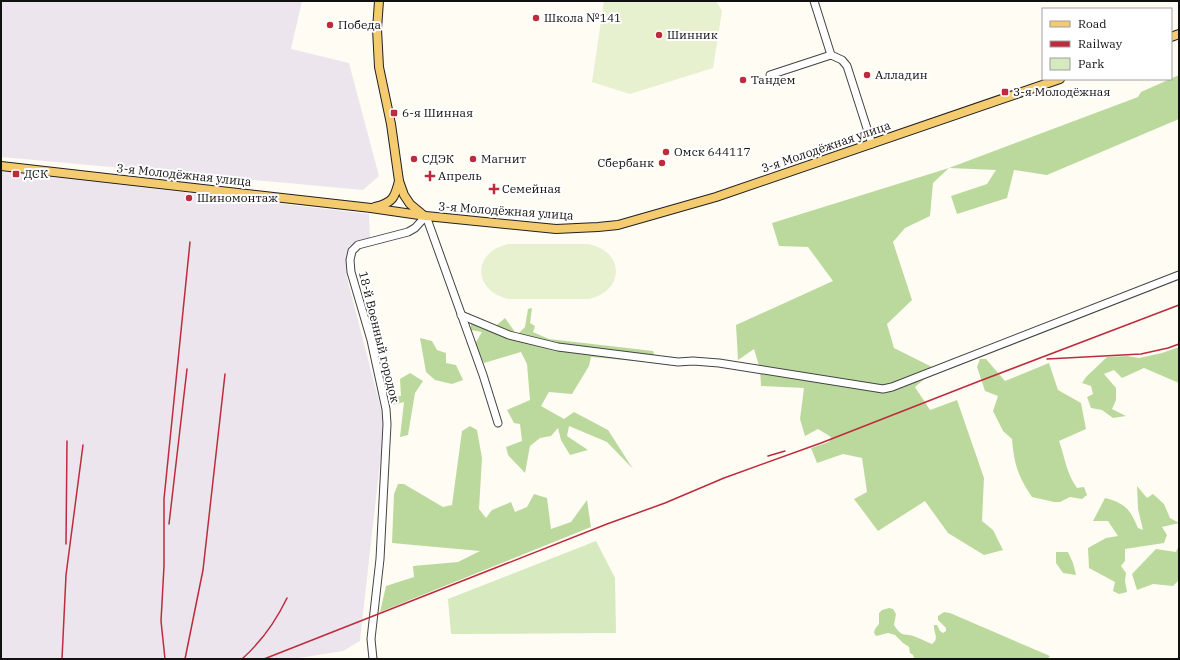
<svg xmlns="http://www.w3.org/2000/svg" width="1180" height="660" font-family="'IBM Plex Serif',serif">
<rect width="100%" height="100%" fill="#fffcf4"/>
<g fill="#ede5ee">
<path d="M1 1H302L291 49 349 63 379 176 363 190 1 157Z"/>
<path d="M1 171 369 214 370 237 349 246 346 265 347 278 381 409 383 423 382 445 360 641 343 651 293 659H1Z"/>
</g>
<path fill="#d7e9be" d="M596 541 615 578 616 633 451 634 448 599Z"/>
<g fill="#bcd99d">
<path d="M1179 75V119L1047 175 1014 170 1007 198 957 214 951 196 987 184 996 170 949 168 933 183 930 216 905 228 893 242 912 300 887 324 894 348 936 369 915 387 930 410 957 400 984 478 982 521 993 530 1003 550 984 555 948 533 925 501 878 531 854 499 867 492 862 458 843 454 817 463 811 448 829 442 831 437 818 429 805 436 800 419 804 388 761 386 760 369 754 349 738 360 736 325 833 281 808 247 779 246 772 223 949 168 1138 97 1141 92Z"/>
<path d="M532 308 530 323 535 326 533 332 549 339 653 351 657 363 591 357 589 366 572 394 549 392 541 406 564 419 574 412 608 430 633 469 607 442 569 426 567 436 588 450 570 455 561 440 558 428 551 436 540 438 530 446 525 473 508 455 506 447 522 441 520 424 514 423 507 410 530 400 527 364 521 352 484 363 475 344 482 332 471 330V315L492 329 505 318 517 335 525 327 528 309Z"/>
<path d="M420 338 432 341 437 350 446 353V363L456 365 463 380 452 384 435 380 426 372Z"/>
<path d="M1179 347V383L1144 368 1122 378 1114 370 1104 374 1116 388V400L1112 409 1126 416 1113 418 1102 410 1091 408 1087 397 1093 394 1091 386 1082 383 1086 377 1107 357 1127 356 1139 358 1162 353Z"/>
<path d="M980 359H986L1005 381 1049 363 1058 390 1081 403 1086 429 1059 441C1065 457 1066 473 1077 488L1084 487 1087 495 1082 499 1070 497 1060 502H1054L1032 497C1018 476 1014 464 1012 439L1003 431 993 411 998 396 985 391 977 367Z"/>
<path d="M410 373 423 381 415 393 408 435 400 437 404 402 392 405 385 378 388 376 396 396H401L400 379Z"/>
<path d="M470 426 477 430 482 458 479 509 486 518 492 510 511 502 515 512 527 507 534 494 547 498 551 529 571 522 587 500 591 527 380 612 386 586 414 577 413 566 458 562 480 551 392 543 394 494 398 484H404L443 507 452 505 462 431Z"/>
<path d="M1137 486 1147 498 1153 494 1164 504 1170 518 1179 523 1162 527 1167 535 1164 543 1125 549V561L1121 566 1126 573 1125 581 1127 592 1119 594 1113 591 1115 582 1089 568 1088 548 1106 538 1118 536 1108 521H1093L1105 498C1125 503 1130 509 1138 528L1143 530 1138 509Z"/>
<path d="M1179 545V580L1173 586 1153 584 1137 590 1132 574 1156 549 1176 552Z"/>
<path d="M1056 552H1068L1073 563 1076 575 1063 573 1056 563Z"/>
<path d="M889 608 893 609 896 614 894 625C903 639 904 632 916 637 922 639 926 642 932 644 940 638 933 633 934 625H937L940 631 943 633 946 631V628L938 620V616L944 612 950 613 1050 656 1047 659H912L914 658 913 655 910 653 909 647 903 643 895 635 888 633 876 636 874 633 875 629 879 624V613L882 610Z"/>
</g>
<g fill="#e7f0cf">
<path d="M604 1H716L722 11 713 68 630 94 592 82Z"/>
<path d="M509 244H588C625 251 625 291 589 299H509C472 291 472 251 509 244Z"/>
</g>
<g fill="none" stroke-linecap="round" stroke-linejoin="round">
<defs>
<g id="minor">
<path d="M814 1 831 55"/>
<path d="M770 75 831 55 842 60 847 66 872 144"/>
<path d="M426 216 483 375 498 423"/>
<path d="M461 315 509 335 558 347 678 362 693 361 719 363 883 389 892 387 1179 275"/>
<path d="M373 659 371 639 380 559 387 424 386 409 371 340 351 272 350 260 352 251 358 245 408 232 415 228 426 216"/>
</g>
<g id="major">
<path d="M379 1 377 29 379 67 391 124 399 181 404 195 410 204 422 214"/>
<path d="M1171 37 1179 34"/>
<path d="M1 166 371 208 426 216 556 229 598 227 618 225 716 197 1060 79"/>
<path d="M375 207C393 203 395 197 399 181"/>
</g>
</defs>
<use href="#minor" stroke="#434343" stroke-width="9"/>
<use href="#major" stroke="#212121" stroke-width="10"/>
<use href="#minor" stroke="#fff" stroke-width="7"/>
<use href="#major" stroke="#f4cb6f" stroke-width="8"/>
<g stroke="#bd2b3c" stroke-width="1.5">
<path d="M1047 359 1141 354 1168 348 1179 344"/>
<path d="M768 456 785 451"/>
<path d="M169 524 187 369"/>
<path d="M66 544 67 441"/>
<path d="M62 659 66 575 83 445"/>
<path d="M165 659 161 621 164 566V499L190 242"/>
<path d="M185 659 203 570 225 374"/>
<path d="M242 659C261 642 276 621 287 598"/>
<path d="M264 659 607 524 665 503 724 478 821 443 977 382 1179 305"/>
</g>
</g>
<g fill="#bd2b3c" stroke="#fff" stroke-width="1.5">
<circle cx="536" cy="18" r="4"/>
<circle cx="330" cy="25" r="4"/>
<circle cx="659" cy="35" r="4"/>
<circle cx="867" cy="75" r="4"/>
<circle cx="743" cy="80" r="4"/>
<rect x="1001" y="88" width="8" height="8" rx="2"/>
<rect x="390" y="109" width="8" height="8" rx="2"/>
<circle cx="666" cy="152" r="4"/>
<circle cx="414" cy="159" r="4"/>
<circle cx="473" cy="159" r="4"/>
<circle cx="662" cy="163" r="4"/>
<rect x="12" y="170" width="8" height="8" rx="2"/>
<path d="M428 170h4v4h4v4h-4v4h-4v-4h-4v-4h4z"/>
<path d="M492 183h4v4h4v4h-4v4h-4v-4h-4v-4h4z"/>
<circle cx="189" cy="198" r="4"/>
</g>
<g text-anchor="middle" stroke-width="4" stroke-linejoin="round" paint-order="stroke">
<g font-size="12" fill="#101010" stroke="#fff" text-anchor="start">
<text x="544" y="22">Школа №141</text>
<text x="338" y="29">Победа</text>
<text x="667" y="39">Шинник</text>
<text x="875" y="79">Алладин</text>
<text x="751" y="84">Тандем</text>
<text x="1013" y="96">3-я Молодёжная</text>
<text x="402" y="117">6-я Шинная</text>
<text x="674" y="156">Омск 644117</text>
<text x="422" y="163">СДЭК</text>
<text x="481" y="163">Магнит</text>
<text x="654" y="167" text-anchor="end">Сбербанк</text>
<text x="24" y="178">ДСК</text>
<text x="438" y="180">Апрель</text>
<text x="502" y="193">Семейная</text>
<text x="197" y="202">Шиномонтаж</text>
</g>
<g font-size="12" fill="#101010" stroke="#fff">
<text transform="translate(826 147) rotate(-19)" y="4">3-я Молодёжная улица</text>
<text transform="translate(184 175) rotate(6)" y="4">3-я Молодёжная улица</text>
<text transform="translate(506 211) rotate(4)" y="4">3-я Молодёжная улица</text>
<text transform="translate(379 337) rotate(76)" y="4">18-й Военный городок</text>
</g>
</g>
<rect width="1180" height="660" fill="none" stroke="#101010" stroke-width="4"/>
<rect x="1042" y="8" width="130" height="72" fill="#ffffff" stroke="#9f9f9f"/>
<rect x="1050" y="21" width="20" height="6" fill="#f4cb6f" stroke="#9f9f9f"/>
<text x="1078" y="28" font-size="12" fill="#101010">Road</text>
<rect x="1050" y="41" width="20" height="6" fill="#bd2b3c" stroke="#9f9f9f"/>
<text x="1078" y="48" font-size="12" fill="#101010">Railway</text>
<rect x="1050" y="58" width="20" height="12" fill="#d7e9be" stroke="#9f9f9f"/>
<text x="1078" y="68" font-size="12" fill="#101010">Park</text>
</svg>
